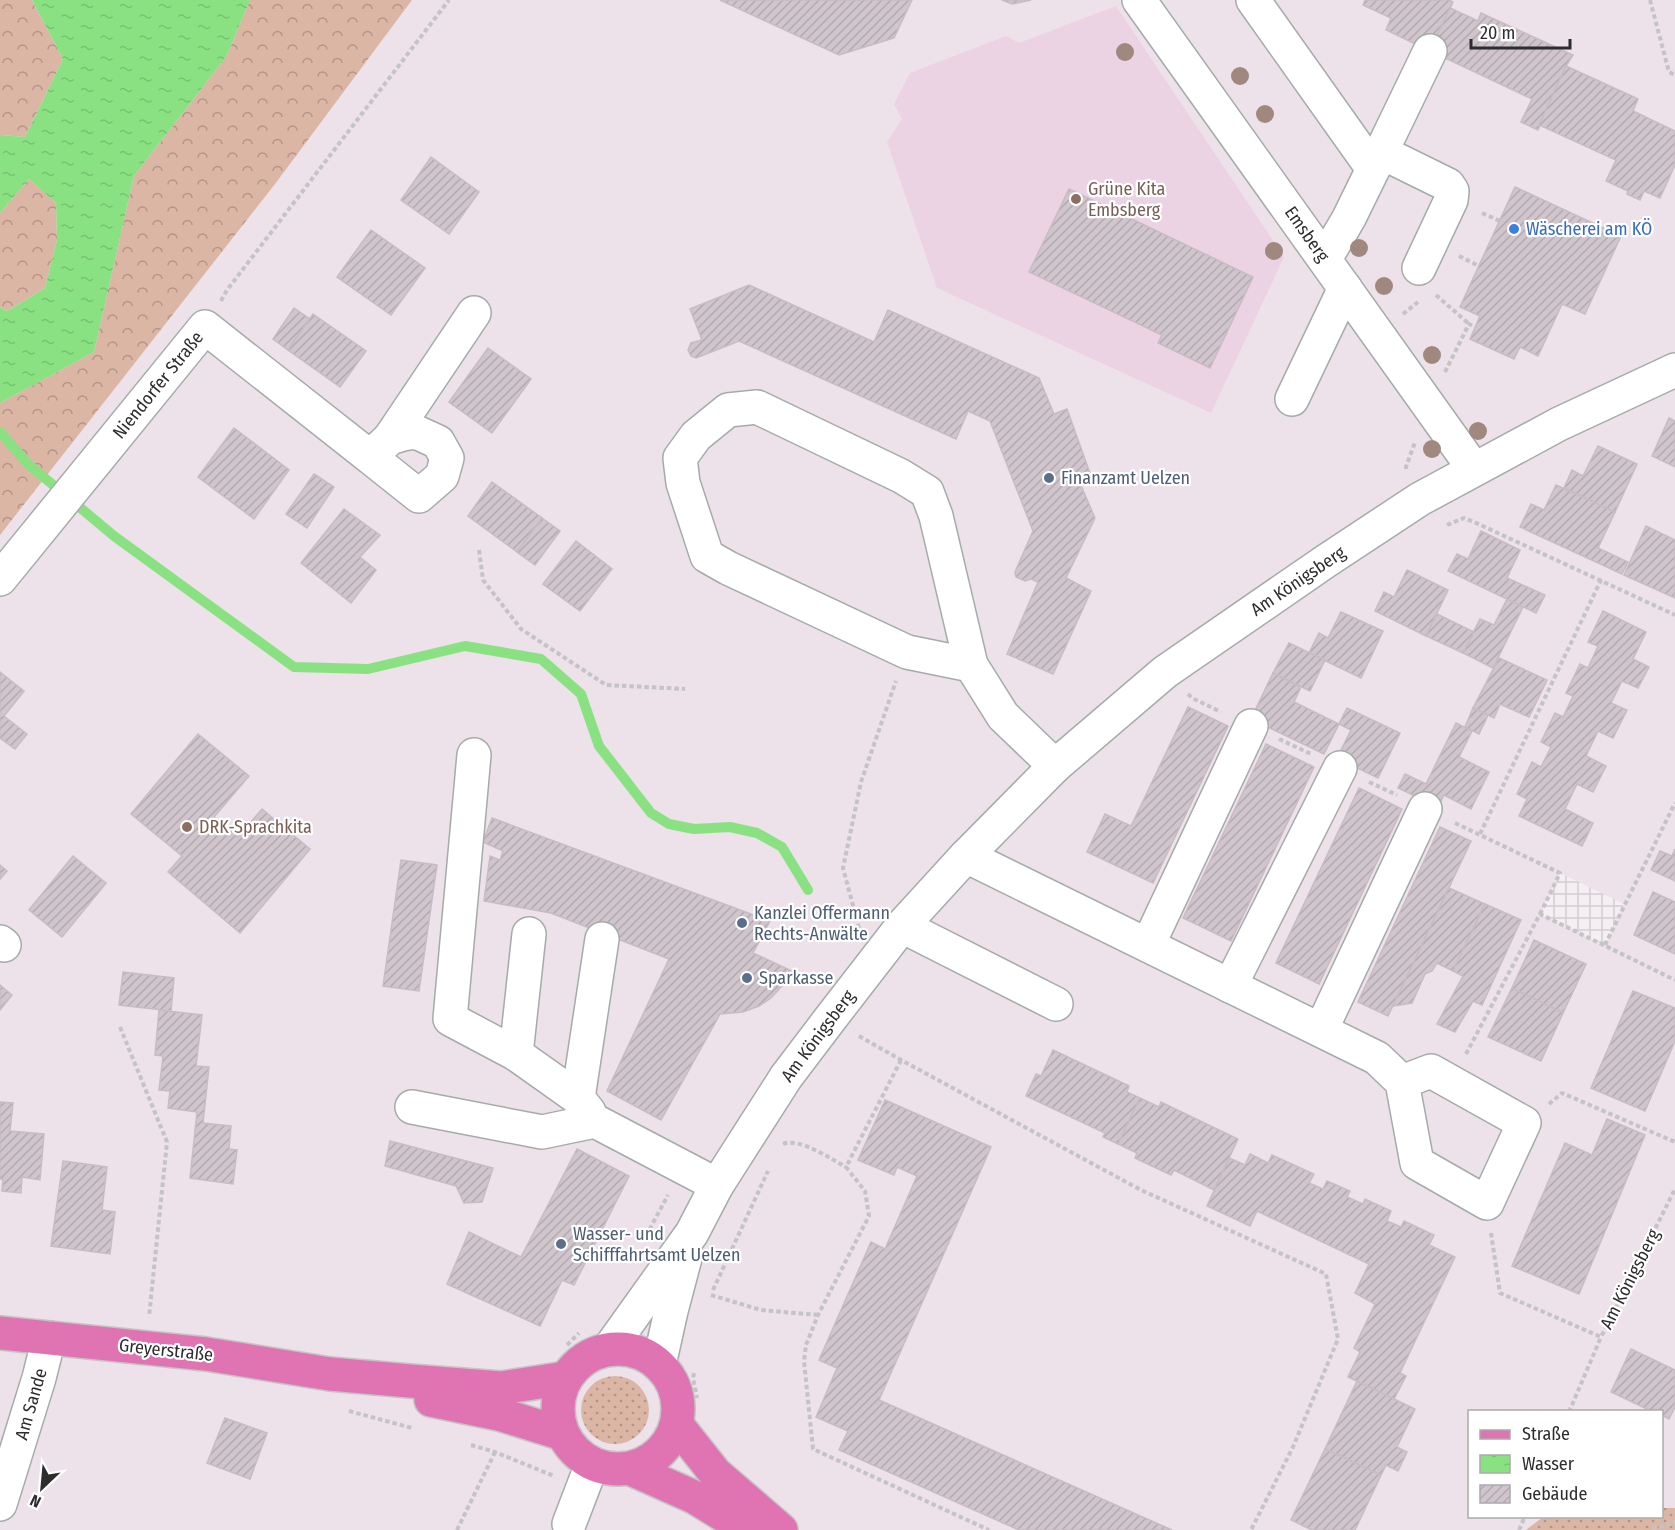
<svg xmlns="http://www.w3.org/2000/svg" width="1675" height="1530" font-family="'Fira Sans Condensed',sans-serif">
<defs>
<pattern id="grass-dots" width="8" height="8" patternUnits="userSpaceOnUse" patternTransform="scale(1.5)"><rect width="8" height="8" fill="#dcb6a5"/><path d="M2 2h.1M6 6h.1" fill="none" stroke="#b39487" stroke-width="1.8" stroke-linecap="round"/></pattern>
<pattern id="forest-crowns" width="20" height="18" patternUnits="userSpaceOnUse" patternTransform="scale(1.5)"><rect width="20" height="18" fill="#dcb6a5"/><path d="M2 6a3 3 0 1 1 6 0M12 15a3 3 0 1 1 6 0" fill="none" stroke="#b39487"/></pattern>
<pattern id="plaza-grid" width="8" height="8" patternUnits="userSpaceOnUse" patternTransform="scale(1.5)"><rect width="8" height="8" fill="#f5eff3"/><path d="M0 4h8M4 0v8" fill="none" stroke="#d2cdd1"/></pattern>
<pattern id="water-ripples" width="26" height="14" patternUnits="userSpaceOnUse" patternTransform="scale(1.5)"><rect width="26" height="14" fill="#8ae182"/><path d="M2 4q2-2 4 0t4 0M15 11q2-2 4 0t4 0" fill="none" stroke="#77c171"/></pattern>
<pattern id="building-hatch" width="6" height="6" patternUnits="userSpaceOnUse" patternTransform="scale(1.5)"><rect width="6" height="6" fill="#d0c5cd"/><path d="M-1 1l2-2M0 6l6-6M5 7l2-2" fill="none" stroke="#b3aab0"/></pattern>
</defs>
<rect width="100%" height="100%" fill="#ede1ea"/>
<path fill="#ecd3e4" d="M1116 6 1284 257 1211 413 937 288 887 142 902 119 894 104 910 73 1006 36 1019 43Z"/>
<g fill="url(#grass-dots)">
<circle cx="615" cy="1410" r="34"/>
<path d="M1662 1508H1675V1530H1526L1543 1517 1662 1516Z"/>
</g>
<g fill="url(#forest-crowns)">
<path d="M0 0H32L63 59 25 137 0 135Z"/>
<path d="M250 0H412L275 184 0 535V403L94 352 134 176 226 57Z"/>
<path d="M29 179 56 203 57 240 45 288 7 311 0 307V213Z"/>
</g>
<path fill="url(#plaza-grid)" d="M1560 873 1624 904 1605 945 1540 914Z"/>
<path fill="url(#water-ripples)" d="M32 0H250L226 57 134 176 94 352 0 403V307L7 311 45 288 57 240 56 203 29 179 0 213V135L25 137 63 59Z"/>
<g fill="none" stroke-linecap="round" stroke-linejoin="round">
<path stroke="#8ae182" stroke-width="10" d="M0 432 28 464 114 536 294 667 368 669 465 646 541 659 581 694 599 746 651 813 669 824 694 829 730 827 757 833 782 847 808 890"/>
</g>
<g fill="url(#building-hatch)" stroke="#c8bbc4" stroke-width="1.5">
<path d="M720 0H912L894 38 839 55Z"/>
<path d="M1002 0H1031L1012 4Z"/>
<path d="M1365 0H1449L1453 2 1430 51 1386 30 1391 18 1363 5Z"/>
<path d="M1450 8 1478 21 1481 13 1573 55 1566 66 1538 130 1521 122 1532 99 1430 51Z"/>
<path d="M1566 66 1638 99 1633 111 1675 131V165L1660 198 1644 191 1640 200 1627 194 1628 191 1606 181 1616 160 1539 125Z"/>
<path d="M431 157 479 192 449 234 401 200Z"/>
<path d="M1515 187 1621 236 1585 314 1562 304 1538 356 1520 347 1514 359 1470 339 1480 316 1460 307Z"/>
<path d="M1069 189 1253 277 1210 368 1158 343 1162 335 1029 272Z"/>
<path d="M371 230 425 268 391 315 337 277Z"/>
<path d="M749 285 874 342 888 310 1039 378 1054 414 1067 409 1091 476 1079 481 1095 518 1066 578 1091 591 1053 674 1007 654 1038 582 1031 579 1025 581 1016 577 1015 572 1033 531 990 421 968 411 956 439 739 341 696 358 691 356 688 350 691 343 702 340 690 309Z"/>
<path d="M294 308 310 319 288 350 273 339Z"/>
<path d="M313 314 366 351 340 387 288 350Z"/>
<path d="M488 348 531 379 492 433 449 402Z"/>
<path d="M1669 418 1675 421V467L1652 456Z"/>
<path d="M234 428 289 470 254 519 198 477Z"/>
<path d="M1598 446 1637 464 1615 512 1564 488 1572 470 1583 476Z"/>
<path d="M314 474 334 487 307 528 286 514Z"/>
<path d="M492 482 542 518 517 552 468 516Z"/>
<path d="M1556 485 1615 512 1598 548 1628 562 1622 574 1520 527 1531 504 1544 510Z"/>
<path d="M344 509 380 535 360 557 376 570 351 603 301 563Z"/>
<path d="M542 518 560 531 535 565 517 552Z"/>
<path d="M1646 526 1675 540V598L1624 575Z"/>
<path d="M1481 531 1520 550 1507 578 1545 595 1536 613 1448 571 1457 554 1468 559Z"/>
<path d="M576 541 612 569 580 611 543 584Z"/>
<path d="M1407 570 1448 590 1426 636 1375 611 1384 592 1394 597Z"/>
<path d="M1507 599 1523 607 1493 668 1463 653 1480 619 1494 625Z"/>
<path d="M1603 611 1646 632 1633 659 1649 667 1638 688 1622 681 1611 703 1627 710 1613 738 1598 731 1586 756 1606 766 1593 792 1577 784 1565 809 1593 823 1582 846 1519 816 1527 799 1517 794 1532 762 1541 767 1551 747 1541 742 1555 713 1563 717 1573 696 1566 693 1580 664 1588 668 1598 646 1588 642Z"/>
<path d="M1341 612 1383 631 1361 678 1309 653 1319 633 1328 638Z"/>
<path d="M1437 614 1474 632 1463 653 1426 636Z"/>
<path d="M1289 643 1325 660 1310 691 1273 673Z"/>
<path d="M1499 658 1547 680 1529 717 1500 704 1494 718 1473 708Z"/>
<path d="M0 672 24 691 4 716 27 734 15 749 0 738Z"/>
<path d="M1273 673 1301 687 1294 702 1339 724 1324 754 1251 719Z"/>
<path d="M1188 707 1228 726 1153 883 1087 852 1105 814 1131 826Z"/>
<path d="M1347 708 1400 733 1378 778 1337 758 1351 730 1339 724Z"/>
<path d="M1473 708 1488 715 1479 734 1465 727Z"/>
<path d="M1456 723 1472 731 1459 757 1489 772 1471 809 1444 795 1438 807 1398 788 1405 774 1426 784Z"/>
<path d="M198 734 249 776 214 817 238 837 262 809 310 849 240 933 168 872 182 856 131 814Z"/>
<path d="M1266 744 1314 767 1231 941 1183 918Z"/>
<path d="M1359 788 1402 809 1319 984 1276 963Z"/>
<path d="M492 818 770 921 753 953 792 971 781 987 771 998 759 1006 743 1012 720 1014 661 1120 607 1091 669 959 551 913 484 901 490 856 500 860 503 851 483 842Z"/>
<path d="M1440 827 1471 841 1388 1016 1358 1002Z"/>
<path d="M1675 849V881L1651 870 1660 851 1672 856Z"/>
<path d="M73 856 106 883 62 937 29 910Z"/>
<path d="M401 860 437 865 419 991 383 986Z"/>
<path d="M0 865 7 871 0 879Z"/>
<path d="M1449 888 1485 904 1453 971 1437 963 1432 971 1425 974 1412 1003 1393 1006Z"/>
<path d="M1653 892 1675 902V954L1634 935Z"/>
<path d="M1485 904 1521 920 1482 1005 1473 1001 1455 1032 1437 1024 1463 976 1453 971Z"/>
<path d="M1534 940 1586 964 1563 1013 1512 988Z"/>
<path d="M123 972 174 978 171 1011 119 1005Z"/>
<path d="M0 985 12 995 0 1010Z"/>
<path d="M1512 988 1563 1013 1541 1061 1488 1037Z"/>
<path d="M1633 991 1675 1008V1041L1645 1111 1591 1088Z"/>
<path d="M159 1010 202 1015 196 1066 209 1067 203 1123 231 1126 229 1149 237 1150 233 1184 190 1178 197 1112 168 1108 170 1091 159 1090 163 1056 155 1055Z"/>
<path d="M1053 1050 1129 1086 1127 1092 1140 1098 1118 1144 1103 1137 1105 1133 1026 1096 1036 1074 1041 1076Z"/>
<path d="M1140 1098 1159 1107 1161 1102 1238 1139 1214 1190 1174 1170 1171 1175 1135 1158 1137 1153 1118 1144Z"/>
<path d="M885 1100 991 1147 879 1400 1172 1530H1019L839 1450 848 1431 816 1417 837 1368 819 1360 871 1242 885 1249 917 1176 897 1167 894 1175 858 1160Z"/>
<path d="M0 1102 13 1103 10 1131 44 1134 40 1180 22 1177 21 1193 2 1191 3 1179H0Z"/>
<path d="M1607 1119 1645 1135 1579 1294 1512 1266 1565 1143 1592 1155Z"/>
<path d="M390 1141 493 1168 482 1202 464 1203 456 1186 385 1166Z"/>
<path d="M577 1149 629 1176 574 1285 562 1280 540 1326 447 1284 469 1232 521 1257Z"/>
<path d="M1250 1154 1268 1163 1272 1155 1314 1174 1309 1183 1323 1189 1327 1181 1350 1191 1347 1197 1363 1204 1365 1199 1391 1211 1387 1221 1401 1227 1404 1221 1434 1235 1429 1245 1455 1257 1400 1373 1406 1376 1394 1399 1348 1377 1360 1352 1354 1348 1375 1304 1355 1293 1369 1264 1257 1211 1250 1226 1207 1206 1229 1158 1245 1165Z"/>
<path d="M63 1161 107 1167 102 1210 115 1212 110 1254 51 1246Z"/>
<path d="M1631 1349 1675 1370V1407L1669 1419 1662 1415V1412H1653L1611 1392Z"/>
<path d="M1357 1381 1415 1409 1397 1447 1407 1452 1398 1471 1386 1465 1381 1475 1325 1449Z"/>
<path d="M225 1418 267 1433 250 1479 207 1463Z"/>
<path d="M1325 1449 1381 1475 1355 1530H1312L1291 1520Z"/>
</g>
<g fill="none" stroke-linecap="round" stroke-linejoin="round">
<defs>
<g id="minor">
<path d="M1139 0 1474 469"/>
<path d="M1253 0 1373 169 1349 218 1325 259"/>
<path d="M1381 152 1448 185 1452 191 1451 200 1419 268"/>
<path d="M1373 169 1430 51"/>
<path d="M1292 399 1345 288"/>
<path d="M390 438 474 313"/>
<path d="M0 579 205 327 370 457 390 438 403 434 416 432 438 442 447 458 442 476 419 496 370 457"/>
<path d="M971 665 907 652 728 568 707 556 683 483 680 458 696 436 728 410 757 407 901 476 927 492 936 516 971 665 1003 716 1055 766"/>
<path d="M474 755 450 1019 516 1054 578 1098"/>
<path d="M966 856 1377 1058 1402 1082 1417 1163 1487 1203 1524 1123 1431 1071 1402 1082"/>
<path d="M902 926 1056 1004"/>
<path d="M0 942 4 945"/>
<path d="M1148 945 1251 726"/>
<path d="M1230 986 1340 768"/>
<path d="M1321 1030 1425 809"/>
<path d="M516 1054 529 934"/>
<path d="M412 1107 542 1132 595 1121 717 1185"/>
<path d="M589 1112 578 1098 602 939"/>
<path d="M609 1349 692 1233 717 1185 786 1077 830 1019 902 926 966 856 1055 766 1165 672 1326 561 1420 499 1559 424 1675 370"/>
<path d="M659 1365 671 1311 685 1258"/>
<path d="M0 1504 39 1378 49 1338"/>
<path d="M569 1524 592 1464"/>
</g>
<g id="major">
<path d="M0 1333 206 1354 330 1374 410 1381 501 1388 566 1378"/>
<circle cx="618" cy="1409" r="60"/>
<path d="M431 1400 499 1414 563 1434"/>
<path d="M677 1425 715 1473 781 1530"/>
<path d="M631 1469 694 1497 748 1530"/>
</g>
</defs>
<use href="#minor" stroke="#a4aca8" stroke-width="36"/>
<use href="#major" stroke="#c4c4c4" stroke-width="36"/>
<g stroke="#c4c4c4" stroke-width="4" stroke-dasharray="4.5 3" stroke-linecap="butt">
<path d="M1650 0 1669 72 1675 75"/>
<path d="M1482 213 1500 221"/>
<path d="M1459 256 1479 266"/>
<path d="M1436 295 1469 324"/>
<path d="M221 301 227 290 449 0"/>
<path d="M1403 314 1418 302"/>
<path d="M1445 372 1469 324 1475 327"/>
<path d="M1406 469V467L1415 442"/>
<path d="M1447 525 1464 518 1474 522 1675 615"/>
<path d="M479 550 483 580 521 629 606 685 685 689"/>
<path d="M1188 694 1192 698 1221 712"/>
<path d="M1279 739 1311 754"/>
<path d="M1369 782 1397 795"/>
<path d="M1455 823 1560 873 1540 914"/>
<path d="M1480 834 1601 580"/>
<path d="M859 928 843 868 861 782 896 681"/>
<path d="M1605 945 1675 803"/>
<path d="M120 1027 167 1142 149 1317"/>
<path d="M859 1036 901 1060 1141 1190 1326 1274 1338 1339 1293 1447 1251 1530"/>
<path d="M1466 1054 1540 914 1675 980"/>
<path d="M901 1060 846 1167 865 1191 869 1216 818 1315 806 1345 804 1361 813 1449 989 1530"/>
<path d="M1549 1104 1562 1093 1675 1142"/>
<path d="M783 1144C799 1137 831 1159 846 1167"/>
<path d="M1491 1233 1500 1293 1601 1337 1675 1189"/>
<path d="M646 1236 668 1195"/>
<path d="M713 1290 768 1171"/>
<path d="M711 1295 761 1310 818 1315"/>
<path d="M567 1345 579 1333"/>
<path d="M694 1373 693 1378 697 1398"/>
<path d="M349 1411 412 1428"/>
<path d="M1569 1412 1601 1337"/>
<path d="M471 1445 495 1452 554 1476"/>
<path d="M457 1530 495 1452"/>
<path d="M1519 1530 1525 1516"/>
<path d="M1652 1530 1675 1522"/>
</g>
<use href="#minor" stroke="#fff" stroke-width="33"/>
<use href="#major" stroke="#e073b2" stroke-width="33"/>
</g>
<g fill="#a1887e">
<circle cx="1125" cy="52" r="9"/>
<circle cx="1240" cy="76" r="9"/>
<circle cx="1265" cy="114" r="9"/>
<circle cx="1359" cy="248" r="9"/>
<circle cx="1274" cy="251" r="9"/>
<circle cx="1384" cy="286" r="9"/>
<circle cx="1432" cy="355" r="9"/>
<circle cx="1478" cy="431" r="9"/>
<circle cx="1432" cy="449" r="9"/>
</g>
<g fill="#8d6e63" stroke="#fff" stroke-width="2">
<circle cx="1076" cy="199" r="6"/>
<circle cx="187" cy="827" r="6"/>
</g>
<circle fill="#3f7fe0" stroke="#fff" stroke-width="2" cx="1514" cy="229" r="6"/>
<g fill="#5c6f8a" stroke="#fff" stroke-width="2">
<circle cx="1049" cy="478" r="6"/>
<circle cx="742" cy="923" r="6"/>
<circle cx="747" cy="978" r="6"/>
<circle cx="561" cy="1244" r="6"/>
</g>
<g text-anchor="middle" stroke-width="4.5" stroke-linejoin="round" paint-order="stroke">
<g font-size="18" fill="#785e54" stroke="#fff" text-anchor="start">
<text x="1088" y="195">Grüne Kita<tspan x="1088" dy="21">Embsberg</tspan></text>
<text x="199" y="833">DRK-Sprachkita</text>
</g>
<g font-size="18" fill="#366cbe" stroke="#fff" text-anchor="start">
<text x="1526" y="235">Wäscherei am KÖ</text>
</g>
<g font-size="18" fill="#2d2d2d" stroke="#fff">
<text transform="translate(1307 234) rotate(55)" y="6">Emsberg</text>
<text transform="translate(158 385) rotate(-51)" y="6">Niendorfer Straße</text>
<text transform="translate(1298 581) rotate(-34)" y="6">Am Königsberg</text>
<text transform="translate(818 1036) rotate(-53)" y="6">Am Königsberg</text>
<text transform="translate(1630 1279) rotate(-63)" y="6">Am Königsberg</text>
<text transform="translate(166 1350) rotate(6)" y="6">Greyerstraße</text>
<text transform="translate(31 1404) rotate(-74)" y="6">Am Sande</text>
</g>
<g font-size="18" fill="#4e5e75" stroke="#fff" text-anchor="start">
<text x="1061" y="484">Finanzamt Uelzen</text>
<text x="754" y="919">Kanzlei Offermann<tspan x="754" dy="21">Rechts-Anwälte</tspan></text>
<text x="759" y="984">Sparkasse</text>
<text x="573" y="1240">Wasser- und<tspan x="573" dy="21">Schifffahrtsamt Uelzen</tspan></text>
</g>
</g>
<rect x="1468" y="1410" width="195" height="108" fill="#ffffff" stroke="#ababab" stroke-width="1.5"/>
<rect x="1480" y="1430" width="30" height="9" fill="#e073b2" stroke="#ababab" stroke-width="1.5"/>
<text x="1522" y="1440" font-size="18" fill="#2d2d2d">Straße</text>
<rect x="1480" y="1455" width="30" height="18" fill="url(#water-ripples)" stroke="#ababab" stroke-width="1.5"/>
<text x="1522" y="1470" font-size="18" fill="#2d2d2d">Wasser</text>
<rect x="1480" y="1485" width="30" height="18" fill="url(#building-hatch)" stroke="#ababab" stroke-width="1.5"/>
<text x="1522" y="1500" font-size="18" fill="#2d2d2d">Gebäude</text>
<g transform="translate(42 1488) rotate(206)" stroke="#ffffff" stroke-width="4.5" paint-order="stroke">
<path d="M0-4.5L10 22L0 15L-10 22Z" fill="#2d2d2d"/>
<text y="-9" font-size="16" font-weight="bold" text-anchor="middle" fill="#2d2d2d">N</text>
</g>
<path d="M1471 39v9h99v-9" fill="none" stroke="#2d2d2d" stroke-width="3"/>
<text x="1480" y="39" font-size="18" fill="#2d2d2d" stroke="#ffffff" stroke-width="4.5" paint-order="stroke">20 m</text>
</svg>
